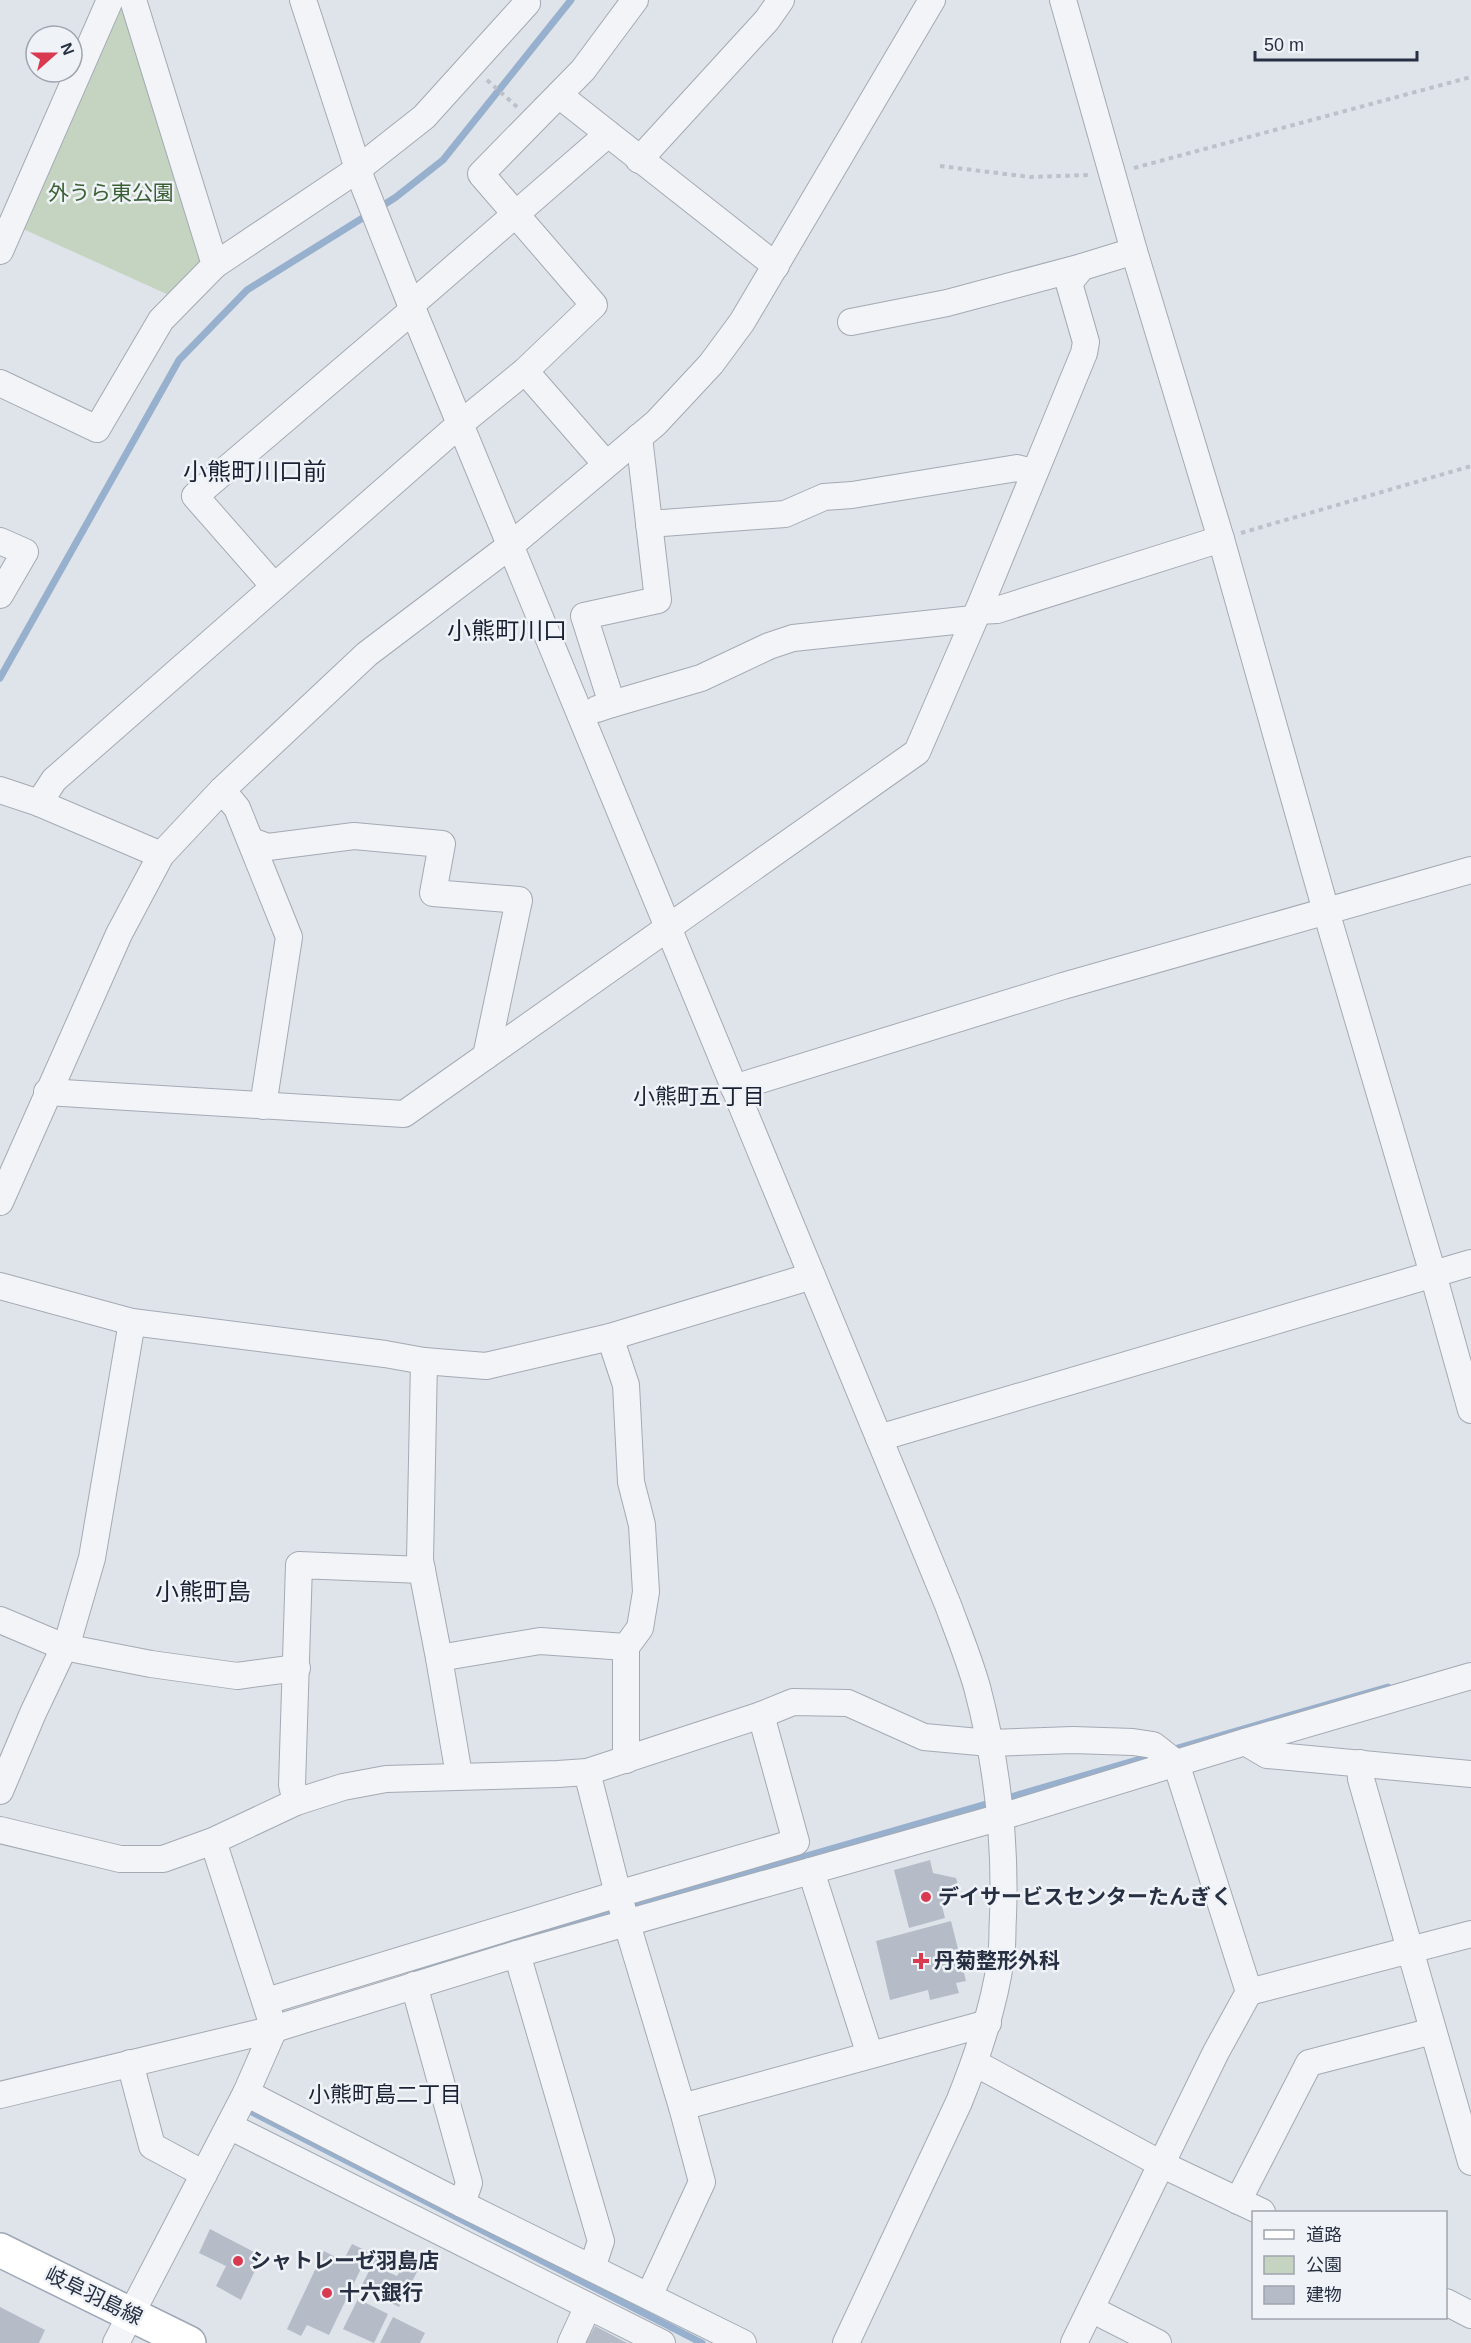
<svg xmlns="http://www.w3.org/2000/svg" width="1471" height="2343" font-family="Arial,'Noto Sans JP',sans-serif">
<rect width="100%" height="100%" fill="#dfe3ea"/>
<path fill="#c4d4c0" d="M123 0 203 260 171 296 21 228Z"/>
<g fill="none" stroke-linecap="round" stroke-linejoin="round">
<g stroke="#97b0cd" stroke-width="7">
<path d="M379 208 396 197 443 160 571 0"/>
<path d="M0 678 179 360 247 290 369 214"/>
<path d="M1171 1750 1388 1687"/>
<path d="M1004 1799 1154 1755"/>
<path d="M416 1969 993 1802"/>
<path d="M248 2110 702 2343"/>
</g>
</g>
<g fill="#b6bcc7">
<path d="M930 1860 933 1873 956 1878 959 1888 942 1906 945 1918 909 1928 894 1870Z"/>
<path d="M951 1921 966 1981 956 1983 959 1993 930 2000 928 1990 890 2000 876 1941Z"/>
<path d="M210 2229 262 2256 241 2300 216 2286 226 2266 199 2253Z"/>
<path d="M352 2244 369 2252 329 2335 307 2325 301 2336 287 2329 324 2251 343 2261Z"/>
<path d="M401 2249 423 2260 399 2307 361 2287 378 2253 392 2259 386 2271 397 2276 403 2266 395 2262Z"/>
<path d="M358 2299 388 2314 374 2343 343 2329Z"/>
<path d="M0 2307 45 2330 39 2343H0Z"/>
<path d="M393 2317 425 2333 420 2343H380Z"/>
<path d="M595 2326 627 2343H586Z"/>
</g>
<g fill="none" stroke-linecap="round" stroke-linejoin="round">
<defs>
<g id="minor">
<path d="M303 0 362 181 413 310 948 1605C958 1632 969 1659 977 1687 997 1763 1006 1839 1003 1917 1002 1930 1003 1944 1001 1958 994 2008 978 2055 959 2102L846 2343"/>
<path d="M1063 0 1134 251 1221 539 1326 911 1433 1274 1471 1410"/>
<path d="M559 95 776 266"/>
<path d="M639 160 767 20 781 0"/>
<path d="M0 251 110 0"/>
<path d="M215 265 358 169 424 117 527 3 526 0"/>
<path d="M411 305 608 134"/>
<path d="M851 322 947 303 1082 267"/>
<path d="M525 371 606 464"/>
<path d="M0 383 97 429 161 320 215 265 133 0"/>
<path d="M649 524 785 514 824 497 852 495 1017 468 1033 472"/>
<path d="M0 541 25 552 0 595"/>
<path d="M274 586 195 496 413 310"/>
<path d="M978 611 997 610 1221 539"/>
<path d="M612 704 701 678 769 646 793 638 973 619"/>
<path d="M597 709 612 704 584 616 658 600 639 437"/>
<path d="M0 790 39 803 161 855"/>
<path d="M222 790 237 808 289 937 263 1106"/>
<path d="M39 803 54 780 460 424 525 371 594 305 481 174 583 70 635 0"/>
<path d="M251 841 268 847 354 836 442 844 433 893 519 900 486 1056"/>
<path d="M734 1088 1063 986 1471 870"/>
<path d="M47 1092 404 1114 917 752 978 611 1084 353 1086 342 1069 283 1082 267 1134 251"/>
<path d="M0 1202 119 934 161 855 222 790 367 654 511 545 656 423 711 364 742 322 932 0"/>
<path d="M0 1286 132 1322 385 1354 424 1361 486 1366 610 1337 812 1276"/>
<path d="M610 1337 626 1385 631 1482 642 1525 646 1592 640 1628 626 1647V1760"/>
<path d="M424 1361 420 1560 439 1658 459 1775"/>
<path d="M879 1438 1471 1263"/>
<path d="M0 1620 64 1647 151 1664 237 1676 297 1668"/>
<path d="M439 1658 540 1641 626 1647"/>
<path d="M1245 1742 1267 1755 1471 1774"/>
<path d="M1360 1763 1361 1779 1471 2162"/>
<path d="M587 1772 618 1894 682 2107 702 2182 649 2296"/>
<path d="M0 1791 33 1713 69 1637 92 1558 132 1322"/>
<path d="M296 1802 292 1785 299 1565 422 1570"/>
<path d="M0 1830 120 1859H163L213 1841 296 1802 343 1787 386 1779 558 1774 587 1772 761 1715 793 1702 848 1703 924 1737 990 1743 1073 1740 1133 1742 1153 1745 1176 1763 1249 1992 1216 2052 1074 2343"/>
<path d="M811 1871 870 2055"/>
<path d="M517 1954 601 2241 592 2268"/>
<path d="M414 1985 469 2183 462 2204"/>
<path d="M1249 1992 1471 1934"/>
<path d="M267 2001 618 1894 796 1842 761 1715"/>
<path d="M130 2063 152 2146 204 2174"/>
<path d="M975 2063 1163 2165 1262 2212"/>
<path d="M246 2093 462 2204 743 2343"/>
<path d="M0 2095 274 2029 517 1954 1001 1817 1245 1742 1471 1676"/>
<path d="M682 2107 988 2023"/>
<path d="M229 2126 662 2343"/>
<path d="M1238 2201 1309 2063 1433 2031"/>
<path d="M1446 2302 1471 2315"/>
<path d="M1091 2309 1158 2343"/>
<path d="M116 2343 246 2093 274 2029 213 1841"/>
<path d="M571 2343 588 2306"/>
</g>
<path id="major" d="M0 2250 189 2343"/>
</defs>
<use href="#minor" stroke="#a4aab4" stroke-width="28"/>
<use href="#major" stroke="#9ea7b6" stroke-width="36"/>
<g stroke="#bdc1c9" stroke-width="4" stroke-dasharray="4.5 4.5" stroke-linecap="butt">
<path d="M487 80 517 107"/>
<path d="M940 166 1030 177 1089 175"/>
<path d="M1134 168 1471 77"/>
<path d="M1241 533 1471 466"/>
</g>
<use href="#minor" stroke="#f2f4f8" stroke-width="26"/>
<use href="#major" stroke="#fff" stroke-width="33"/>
</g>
<g fill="#d93a4f" stroke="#eff2f7" stroke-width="2">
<circle cx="926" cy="1897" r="6"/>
<path d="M918 1952h6v6h6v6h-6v6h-6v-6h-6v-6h6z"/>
<circle cx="238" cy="2261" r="6"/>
<circle cx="327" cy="2293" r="6"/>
</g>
<g text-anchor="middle" stroke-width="5" stroke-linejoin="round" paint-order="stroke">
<g font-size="21" fill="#3a5f33" stroke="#eff2f7">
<text x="111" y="200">外うら東公園</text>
</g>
<g font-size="21" font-weight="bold" fill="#273042" stroke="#eff2f7" text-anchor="start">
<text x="938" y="1904">デイサービスセンターたんぎく</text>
<text x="934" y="1968">丹菊整形外科</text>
<text x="250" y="2268">シャトレーゼ羽島店</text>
<text x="339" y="2300">十六銀行</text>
</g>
<g font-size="21" fill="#273042" stroke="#eff2f7">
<text transform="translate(94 2296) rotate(26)" y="7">岐阜羽島線</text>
</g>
<g font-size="22" fill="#192133" stroke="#eff2f7">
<text x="699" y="1104">小熊町五丁目</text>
<text x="385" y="2102">小熊町島二丁目</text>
</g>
<g font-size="24" fill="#192133" stroke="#eff2f7">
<text x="255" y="480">小熊町川口前</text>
<text x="507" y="639">小熊町川口</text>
<text x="203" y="1600">小熊町島</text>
</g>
</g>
<rect x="1252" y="2211" width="195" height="108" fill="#eff2f7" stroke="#9fa4af" stroke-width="1.5"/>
<rect x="1264" y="2230" width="30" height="9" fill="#ffffff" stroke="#9fa4af" stroke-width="1.5"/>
<text x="1306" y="2241" font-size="18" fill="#273042">道路</text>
<rect x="1264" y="2256" width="30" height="18" fill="#c4d4c0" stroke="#9fa4af" stroke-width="1.5"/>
<text x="1306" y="2271" font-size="18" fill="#273042">公園</text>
<rect x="1264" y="2286" width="30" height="18" fill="#b6bcc7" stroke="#9fa4af" stroke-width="1.5"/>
<text x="1306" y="2301" font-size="18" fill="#273042">建物</text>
<g transform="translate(54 54) rotate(69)"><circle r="28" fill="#eff2f7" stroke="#9fa4af" stroke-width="1.5"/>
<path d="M0-4.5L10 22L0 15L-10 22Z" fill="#d93a4f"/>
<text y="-9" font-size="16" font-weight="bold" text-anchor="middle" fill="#273042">N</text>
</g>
<path d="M1255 51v9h162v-9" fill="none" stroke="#273042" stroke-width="3"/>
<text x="1264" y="51" font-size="18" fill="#273042" stroke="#eff2f7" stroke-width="4.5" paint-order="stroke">50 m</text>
</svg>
